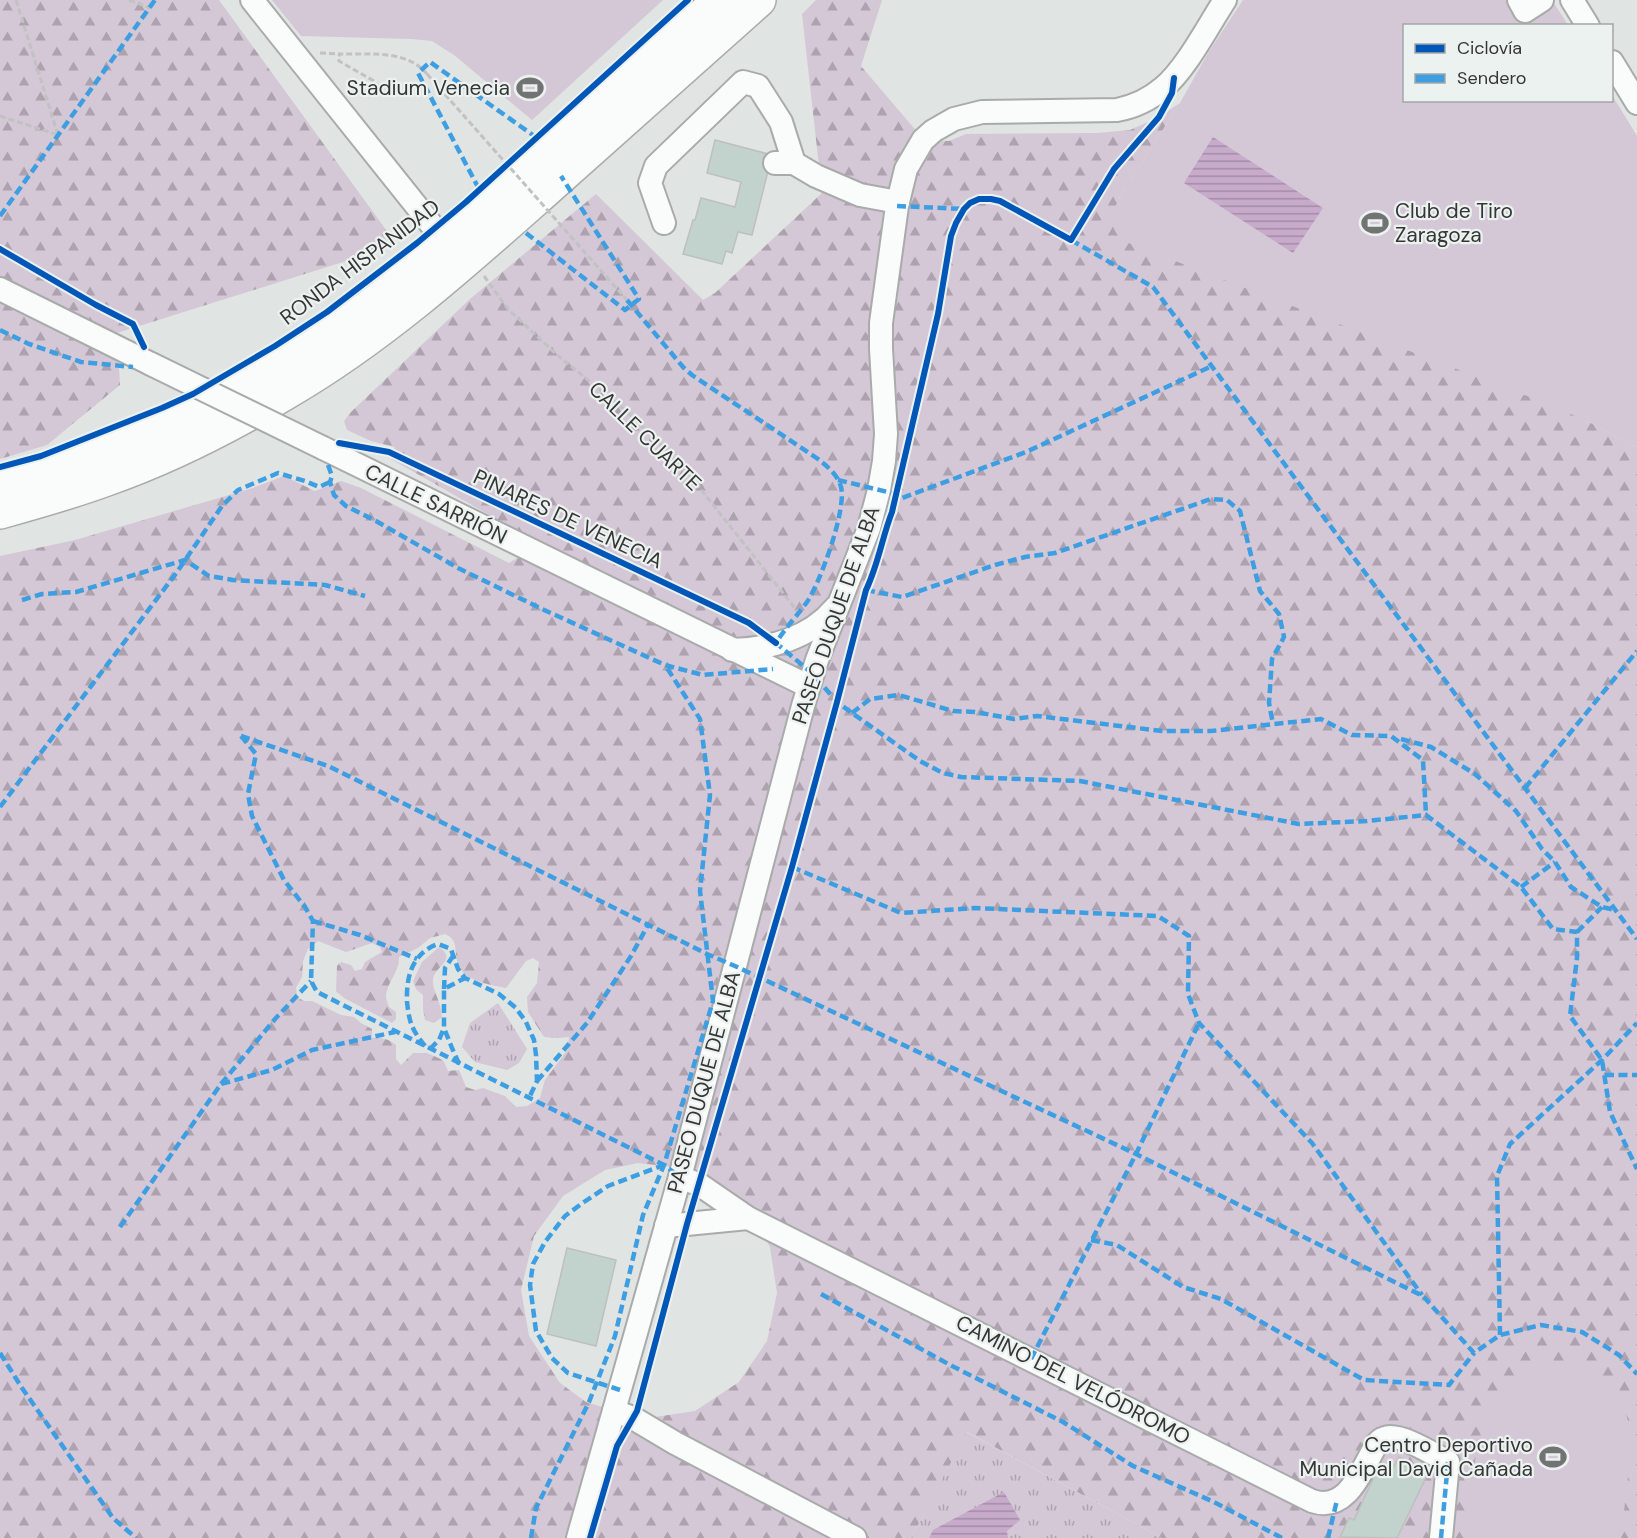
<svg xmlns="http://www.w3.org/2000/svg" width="1637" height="1538" font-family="'DM Sans',sans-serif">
<defs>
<pattern id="grass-tufts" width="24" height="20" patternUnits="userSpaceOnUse" patternTransform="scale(1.5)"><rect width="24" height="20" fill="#d4c7d6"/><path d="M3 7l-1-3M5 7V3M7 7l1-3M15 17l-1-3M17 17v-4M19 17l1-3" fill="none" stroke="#ada2ae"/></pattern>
<pattern id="forest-firs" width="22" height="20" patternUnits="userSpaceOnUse" patternTransform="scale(1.5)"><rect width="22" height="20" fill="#d4c7d6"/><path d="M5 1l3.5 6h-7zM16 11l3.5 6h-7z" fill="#ada2ae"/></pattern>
<pattern id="water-rules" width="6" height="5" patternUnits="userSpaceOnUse" patternTransform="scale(1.5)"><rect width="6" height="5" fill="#c8abcb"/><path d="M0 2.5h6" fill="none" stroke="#a38ca6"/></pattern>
</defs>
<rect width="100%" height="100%" fill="#e0e4e2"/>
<g fill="url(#grass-tufts)">
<path d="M498 1003 527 1049 519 1063 507 1070 475 1062 462 1047 470 1023Z"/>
<path d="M966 1432 1162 1538H911Z"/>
</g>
<g fill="url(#forest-firs)" fill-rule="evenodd">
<path d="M0 0H219L397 245 117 333 120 385 47 445 0 459Z"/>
<path d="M816 0H882L861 66 924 140 949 141 966 134 1097 133 1130 130 1159 117 1180 103 1118 200 1591 423 1637 448V1538H1162L967 1432 911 1538H0V556L75 540 253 488 284 476 315 491 341 481 361 488 509 563 527 552 528 537 391 459 395 447 371 441 347 430 344 421 351 412 470 299 596 194 703 300 715 293 822 193 802 14ZM445 934C462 941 451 957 462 971 471 982 492 985 506 988L526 961 533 958 539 962 537 983 527 997 528 1012 544 1037 557 1038 569 1037 568 1049 545 1080 540 1098 527 1106 516 1107 505 1096 483 1088 475 1090 466 1087 459 1070 448 1071 443 1060 427 1053H413L401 1065 396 1059V1045C388 1038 382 1038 372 1038V1029L361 1023 354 1017 341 1015 312 1001H304L297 997 296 988 302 977 303 961 308 949 318 941 346 952 372 943 380 947 382 952 365 962 362 969 355 971 351 965 341 962 337 966 336 991 344 998 392 1023 396 1019V1012L389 1007C388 1004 386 1000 386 997 386 983 400 972 399 957L418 948 430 938ZM638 1163 691 1169 727 1188 747 1207 770 1247 777 1293 767 1341 739 1382 695 1411 642 1419 586 1402 560 1383 529 1336 521 1290 534 1236 563 1196 605 1170Z"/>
<path d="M439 947C458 960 435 966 433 979 432 988 437 995 439 1003 441 1007 441 1013 442 1017L434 1023 425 1020 423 1009V995L416 989 413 981 422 962Z"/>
</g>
<g fill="#d4c7d6">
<path d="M272 0H663L532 120 454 55 432 41 412 39 301 36Z"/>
<path d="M1243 0H1552L1568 25 1404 26V100H1612V95L1637 136V448L1591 423 1553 406 1123 241C1109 228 1111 216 1118 200L1180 103 1208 53Z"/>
<path d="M1554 1364 1581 1367 1609 1382 1625 1408 1632 1441 1621 1538H1464L1472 1474 1487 1407 1512 1377 1532 1368Z"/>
</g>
<g fill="url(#water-rules)">
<path d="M1213 137 1323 208 1293 253 1184 183Z"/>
<path d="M1004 1492 1020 1520 1007 1531 1008 1538H929L933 1530Z"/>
</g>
<g fill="#c2d2cd" stroke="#bec0bf" stroke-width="1.5">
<path d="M715 140 772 155 752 235 738 232 732 253 726 251 722 264 683 254 693 220H695L701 198 735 207 741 182 707 173Z"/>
<path d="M567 1248 616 1260 596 1346 547 1334Z"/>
<path d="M1399 1457 1429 1471 1397 1538 1340 1537 1349 1518 1354 1520 1381 1462 1393 1468Z"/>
</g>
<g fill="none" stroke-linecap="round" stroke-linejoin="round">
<defs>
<g id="minor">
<path d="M252 0 446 243"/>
<path d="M1519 0 1525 11 1542 0"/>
<path d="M1572 0 1588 26"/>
<path d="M1612 62 1637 103"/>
<path d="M775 163H794L816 176 860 195 898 202"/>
<path d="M664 223 650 183 656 166 743 82 758 86 781 122 794 163"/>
<path d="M0 289 151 364"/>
<path d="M323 448 808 686"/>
<path d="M732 650C770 649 810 638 835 608"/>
<path d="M680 1177 700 1185 748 1218 1312 1501C1347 1513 1361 1471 1375 1447 1377 1443 1381 1439 1385 1438 1399 1432 1435 1455 1448 1462L1441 1538"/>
<path d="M666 1226 748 1218"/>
<path d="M614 1411 633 1418 675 1443 855 1538"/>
<path d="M578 1538 680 1177 803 706 817 660 869 528 879 490 884 461 886 434 881 349V323L897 206 906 169 923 140 933 131 954 119 982 112 1117 110C1133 107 1150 99 1163 88 1186 69 1208 26 1225 0"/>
</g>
<g id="highway">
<path d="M0 485C126 452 253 393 358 315 414 274 465 227 517 181 585 120 652 60 720 0"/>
<path d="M0 512C36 502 72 492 107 479 170 457 230 426 287 392 378 339 458 268 537 198 611 132 685 66 759 0"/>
</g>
</defs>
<use href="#minor" stroke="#a9abaa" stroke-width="26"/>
<use href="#highway" stroke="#a9abaa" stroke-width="36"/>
<g stroke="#c1c3c3" stroke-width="3" stroke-dasharray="6 3" stroke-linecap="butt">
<path d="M16 0 58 135"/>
<path d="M129 0 150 8"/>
<path d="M320 53 340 54"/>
<path d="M347 88 374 93 378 91 380 88 374 81 339 61 338 58 340 54C370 55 406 49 427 74"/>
<path d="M0 116 58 135"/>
<path d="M484 276 508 309 556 354 625 410 659 443 699 487 798 612"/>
</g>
<use href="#minor" stroke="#fafbfb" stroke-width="22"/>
<use href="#highway" stroke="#fafbfb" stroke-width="33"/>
<defs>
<path id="minor-bridge" d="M151 364 323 448"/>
</defs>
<use href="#minor-bridge" stroke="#a9abaa" stroke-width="26" stroke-linecap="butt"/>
<path stroke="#c1c3c3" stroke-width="3" stroke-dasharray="6 3" stroke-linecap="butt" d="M427 74 627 300"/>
<use href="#minor-bridge" stroke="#fafbfb" stroke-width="22"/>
<g stroke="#3e9ee2" stroke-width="4.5" stroke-dasharray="9 4.5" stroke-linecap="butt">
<path d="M479 189 418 73 430 62 537 138"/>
<path d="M897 206 964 209"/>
<path d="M0 216 155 0"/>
<path d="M526 233 625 310 639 299 561 176"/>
<path d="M1071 240 1153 287 1637 939"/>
<path d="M627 300 683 367 692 375 818 459C827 466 838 475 841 487 847 509 820 583 807 602 797 616 785 628 776 643L813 674 837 702 852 713 920 761 943 773 961 777 1080 781 1299 824 1367 821 1426 815 1521 887 1553 929 1577 932V958L1570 1016 1602 1060 1610 1112 1637 1169"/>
<path d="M0 330 29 344 81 362 133 367"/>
<path d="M328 465 332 476 330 482 334 495 346 506 376 521 458 568 542 609 665 665 703 675 773 669"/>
<path d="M838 480 896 494 902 498 1026 452 1212 366"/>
<path d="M866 590 902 597 995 565 1025 557 1055 553 1211 499 1227 500 1240 511 1260 591 1279 614 1284 637 1272 659 1269 703 1273 724"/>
<path d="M22 600 42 594 76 592 185 560 209 576 233 580 325 585 365 596"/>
<path d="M852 713 870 699 899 695 953 711 975 712 1014 719 1037 716 1162 731H1211L1321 719 1352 735 1391 736 1423 760 1426 815"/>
<path d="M241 736 328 766 707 954 735 966 1136 1154 1423 1296 1474 1353 1500 1335 1541 1325 1582 1332 1619 1355 1637 1374"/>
<path d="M241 736 256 754 248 794 252 816 284 880 305 907 313 921 311 981 317 992 664 1165 680 1177"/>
<path d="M1401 739 1431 747 1475 774 1516 811 1542 849 1555 862 1571 887 1602 907 1615 910"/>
<path d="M1525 788 1637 651"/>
<path d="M0 807 177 572 222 506 238 490 278 473 305 481 319 487 330 482"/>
<path d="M792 867 901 913 975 908 1158 916 1189 936 1188 994 1199 1023 1312 1143 1422 1295"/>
<path d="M1521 887 1555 862"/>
<path d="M313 921 360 935 417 959"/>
<path d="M1577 932 1602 907"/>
<path d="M444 989 445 968 453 956"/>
<path d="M425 1046C420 1040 415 1033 412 1026 409 1019 408 1010 407 1002 406 977 412 953 438 944L451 949 458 969 465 978 499 994 516 1008 526 1022 534 1040 536 1055 537 1081 529 1098"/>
<path d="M430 1049 439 1040 444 1028"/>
<path d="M459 1064 452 1048 444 1028V989L465 978"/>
<path d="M1605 1075H1637"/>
<path d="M537 1081 587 1023 631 956 648 925"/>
<path d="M221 1084 275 1019 311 981"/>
<path d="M120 1227 221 1084 272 1070 312 1050 395 1032"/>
<path d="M1091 1240 1117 1245 1183 1287 1221 1299 1364 1380 1449 1385 1474 1353"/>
<path d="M821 1294 952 1366 1063 1422 1133 1466 1214 1502 1282 1538"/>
<path d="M1500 1335 1497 1176 1510 1144 1602 1060 1637 1023"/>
<path d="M0 1353 22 1388 113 1518 136 1538"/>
<path d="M1031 1359 1136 1154 1199 1023"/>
<path d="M620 1390 568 1373 552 1358 536 1331 530 1285 533 1264 545 1242 565 1216 584 1202 608 1186 664 1165"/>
<path d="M531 1538 536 1508 589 1402 615 1336 643 1215 664 1165 713 1001 700 891 710 795 700 719 665 665"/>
<path d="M1328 1538 1337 1500"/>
<path d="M1441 1538 1448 1462"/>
</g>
<defs>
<g id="cycleway">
<path d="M0 249 96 305 133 324 144 347"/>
<path d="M339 443 389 452 749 623 776 643"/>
<path d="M0 467 41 456 162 408 193 394 275 346 327 312 417 243 466 202 688 0"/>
<path d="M590 1538 617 1446 637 1411 687 1224 792 867 837 702 866 590C878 565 882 538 892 512L938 314 951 236 956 223 964 209 970 203 979 199H991L1000 201 1071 240 1114 169 1159 117 1172 93 1174 78"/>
</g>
</defs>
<use href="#cycleway" stroke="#ecf2f0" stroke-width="10"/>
<use href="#cycleway" stroke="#0057b8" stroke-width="6"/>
</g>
<defs>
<symbol id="stadium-bare" viewBox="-9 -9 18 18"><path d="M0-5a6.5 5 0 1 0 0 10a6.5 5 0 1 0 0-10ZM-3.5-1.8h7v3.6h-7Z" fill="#717473" stroke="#ecf2f0" stroke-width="2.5" paint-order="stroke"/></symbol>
</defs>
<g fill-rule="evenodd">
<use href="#stadium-bare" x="511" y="69" width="38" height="38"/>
<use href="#stadium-bare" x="1356" y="204" width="38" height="38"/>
<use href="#stadium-bare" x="1534" y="1438" width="38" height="38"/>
</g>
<g text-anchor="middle" stroke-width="4.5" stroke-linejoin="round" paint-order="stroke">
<g font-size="21" fill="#353737" stroke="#ecf2f0" text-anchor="end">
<text x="510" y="95">Stadium Venecia</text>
<text x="1395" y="218" text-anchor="start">Club de Tiro<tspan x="1395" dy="24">Zaragoza</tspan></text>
<text x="1533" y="1452">Centro Deportivo<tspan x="1533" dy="24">Municipal David Cañada</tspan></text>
</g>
<g font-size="21" fill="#353737" stroke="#ecf2f0">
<text transform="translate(360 262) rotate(-37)" y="7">RONDA HISPANIDAD</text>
<text transform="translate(645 436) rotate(44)" y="7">CALLE CUARTE</text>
<text transform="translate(436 504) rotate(26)" y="7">CALLE SARRIÓN</text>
<text transform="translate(568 519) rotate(25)" y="7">PINARES DE VENECIA</text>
<text transform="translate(836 615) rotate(-71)" y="7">PASEO DUQUE DE ALBA</text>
<text transform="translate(704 1082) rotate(-75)" y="7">PASEO DUQUE DE ALBA</text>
<text transform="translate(1073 1380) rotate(27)" y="7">CAMINO DEL VELÓDROMO</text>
</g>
</g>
<rect x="1403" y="24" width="210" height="78" fill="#ecf2f0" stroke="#a3a7a6" stroke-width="1.5"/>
<rect x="1415" y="44" width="30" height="9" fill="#0057b8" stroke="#a3a7a6" stroke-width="1.5"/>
<text x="1457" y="54" font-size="18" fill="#353737">Ciclovía</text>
<rect x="1415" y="74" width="30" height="9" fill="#3e9ee2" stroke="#a3a7a6" stroke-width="1.5"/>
<text x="1457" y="84" font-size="18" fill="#353737">Sendero</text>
</svg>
